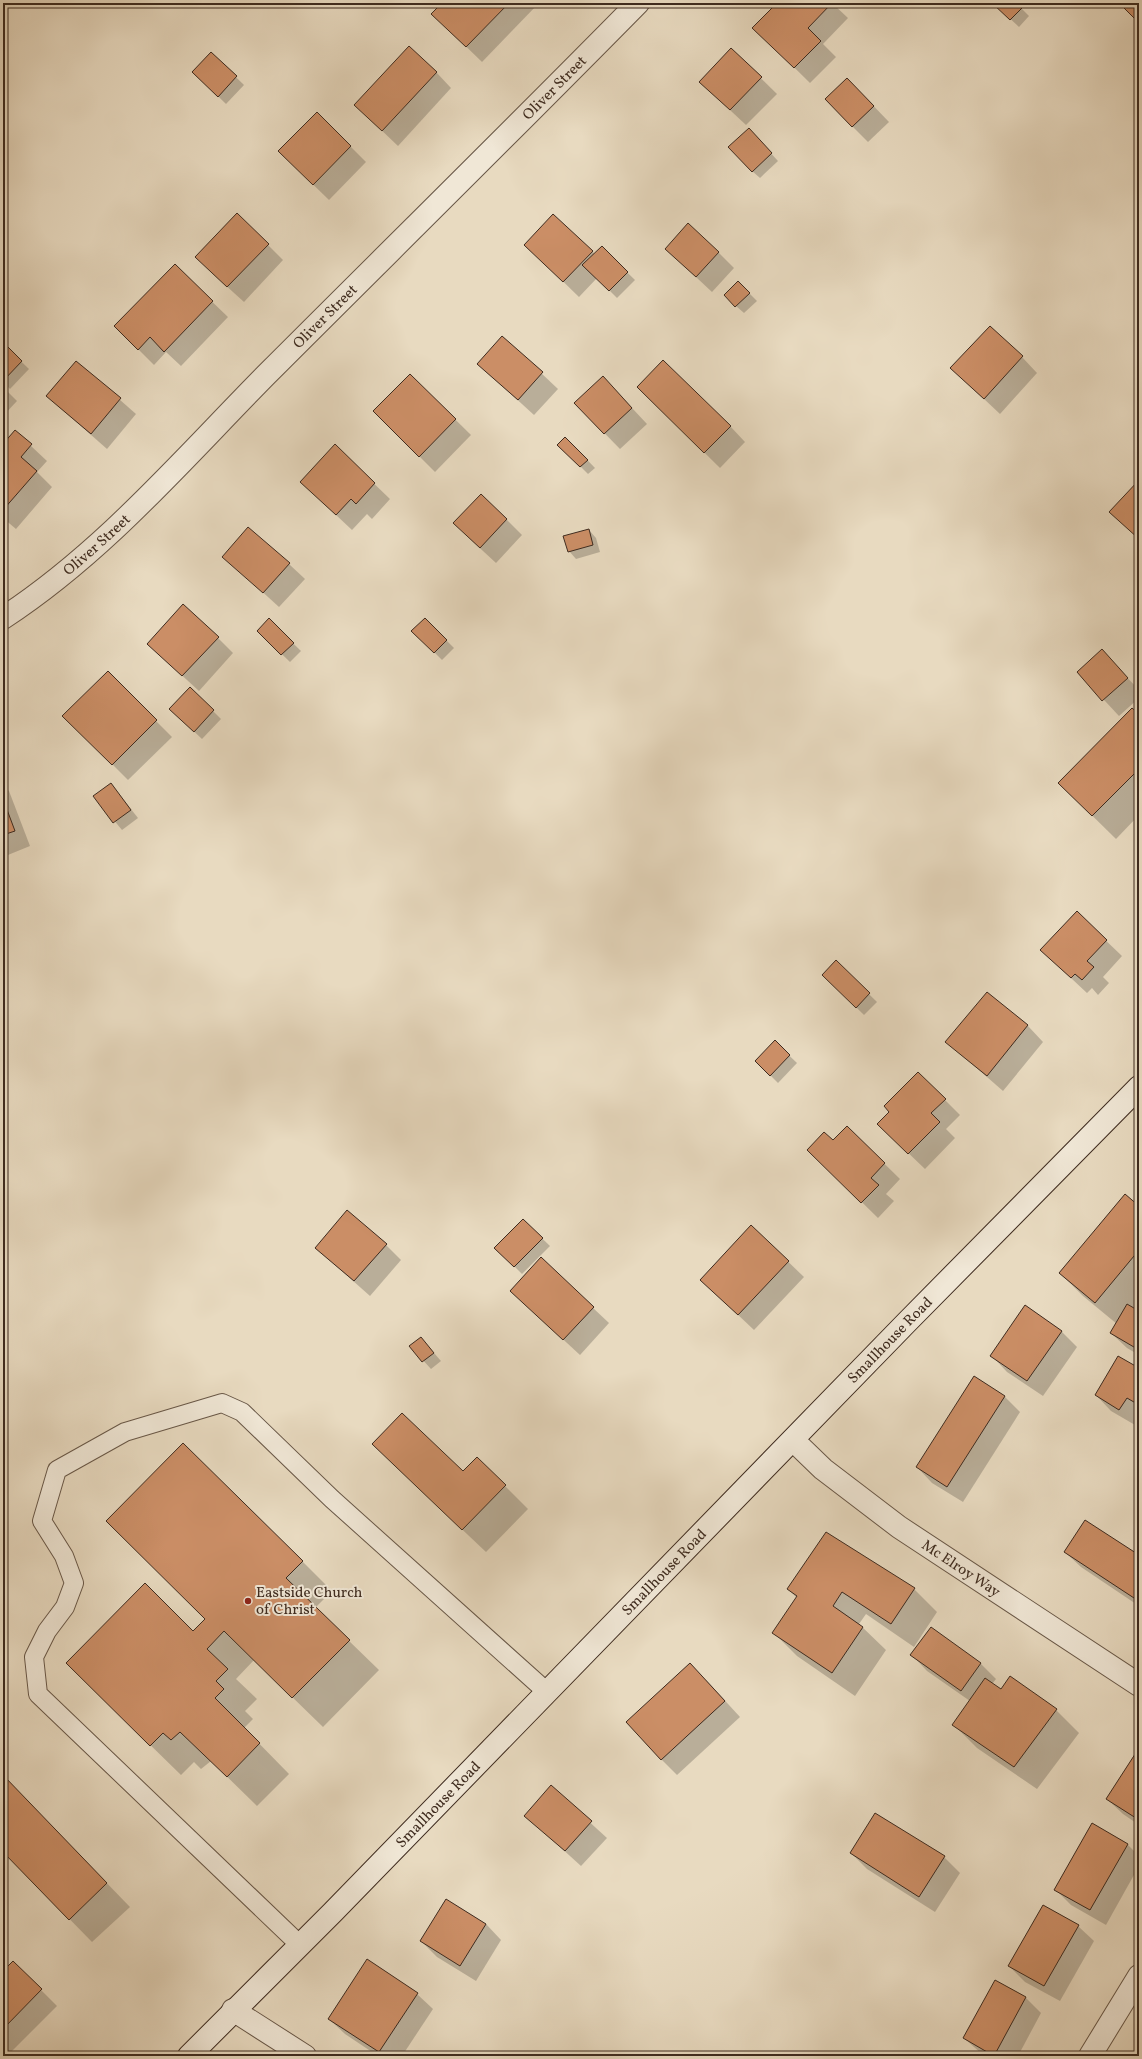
<svg xmlns="http://www.w3.org/2000/svg" width="1142" height="2059" font-family="Vollkorn,serif">
<rect width="100%" height="100%" fill="#e8dac0"/>
<filter id="stains"><feTurbulence type="fractalNoise" baseFrequency=".005" numOctaves="4"/><feColorMatrix values="0 0 0 0 .2 0 0 0 0 .09 0 0 0 0 .02 0 0 0 .5 -.17"/></filter>
<radialGradient id="worn" r=".72"><stop offset=".6" stop-color="#630" stop-opacity="0"/><stop offset="1" stop-color="#630" stop-opacity=".3"/></radialGradient>
<g fill="#0003">
<path d="M443 3H539L482 62 448 29Z"/>
<path d="M779 3H832L848 18 823 44 836 57 810 83 754 28Z"/>
<path d="M993 3H1016L1029 16 1019 27Z"/>
<path d="M731 49 777 94 746 125 716 97Z"/>
<path d="M211 53 244 85 226 104 193 72Z"/>
<path d="M436 72 451 88 398 146 355 105Z"/>
<path d="M863 95 889 122 868 142 852 126Z"/>
<path d="M756 137 778 161 760 178 752 171Z"/>
<path d="M350 146 366 162 329 200 295 167Z"/>
<path d="M553 215 595 254 602 248 635 280 617 298 597 278 579 297 541 260Z"/>
<path d="M268 245 283 260 244 302 212 273Z"/>
<path d="M666 249 718 252 734 268 712 292Z"/>
<path d="M175 266 228 317 181 366 166 352 154 365 115 326Z"/>
<path d="M738 282 757 301 744 313 736 306Z"/>
<path d="M503 337 558 389 534 415 478 364Z"/>
<path d="M3 344 29 369 10 389 3 382Z"/>
<path d="M1022 357 1037 373 1000 414 967 383Z"/>
<path d="M77 362 136 414 107 449 47 396Z"/>
<path d="M410 375 471 435 435 472 374 411Z"/>
<path d="M3 387 17 401 3 416Z"/>
<path d="M638 387 730 426 745 442 720 468Z"/>
<path d="M618 393 647 424 620 449 576 404Z"/>
<path d="M15 431 47 461 37 472 52 487 16 529 3 518V445Z"/>
<path d="M566 438 595 468 588 474 559 445Z"/>
<path d="M335 446 390 499 372 519 367 514 352 530 301 482Z"/>
<path d="M506 519 522 535 496 563 470 539Z"/>
<path d="M589 530 596 538 600 552 576 559 569 551Z"/>
<path d="M224 557 289 564 305 579 279 607Z"/>
<path d="M425 619 454 648 442 660 413 631Z"/>
<path d="M269 620 301 651 290 662 258 631Z"/>
<path d="M218 638 233 653 199 691 164 659Z"/>
<path d="M1102 651 1139 690V698L1119 716 1078 672Z"/>
<path d="M108 673 172 737 128 780 64 716Z"/>
<path d="M190 688 221 719 202 739 170 709Z"/>
<path d="M1139 716V815L1116 839 1059 783Z"/>
<path d="M111 784 138 818 122 830 94 796Z"/>
<path d="M3 785 9 791 30 846 3 857Z"/>
<path d="M1077 913 1122 956 1103 977 1109 983 1098 995 1092 988 1087 993 1057 965Z"/>
<path d="M3 956 5 963 3 964Z"/>
<path d="M836 962 877 1002 864 1015 823 975Z"/>
<path d="M987 993 1028 1026 1043 1042 1003 1091 947 1042Z"/>
<path d="M775 1042 797 1063 778 1083 756 1061Z"/>
<path d="M918 1073 960 1115 946 1129 955 1138 925 1169 878 1124 890 1112Z"/>
<path d="M847 1127 900 1179 886 1194 894 1201 878 1218 824 1165 833 1142Z"/>
<path d="M1139 1207V1301L1132 1309 1139 1312V1355L1127 1348 1111 1333 1117 1324 1083 1296 1060 1273Z"/>
<path d="M523 1220 550 1246 522 1274 496 1248Z"/>
<path d="M751 1226 804 1277 754 1330 717 1295Z"/>
<path d="M386 1245 401 1260 370 1296 316 1248Z"/>
<path d="M541 1259 609 1323 580 1355 527 1306Z"/>
<path d="M1061 1331 1077 1347 1043 1396 1007 1372 992 1356Z"/>
<path d="M421 1338 441 1361 431 1369 410 1346Z"/>
<path d="M1139 1369V1418L1135 1425 1111 1411 1096 1395Z"/>
<path d="M974 1377 1005 1397 1020 1412 963 1502 932 1483 917 1467Z"/>
<path d="M396 1467 505 1486 528 1509 486 1552Z"/>
<path d="M1065 1552 1139 1557V1606L1081 1567Z"/>
<path d="M302 1561 332 1591 315 1608 379 1670 323 1727 254 1660 236 1679 257 1699 245 1711 253 1719 244 1728 289 1774 257 1806 211 1761 201 1769 194 1762 181 1775 97 1693Z"/>
<path d="M788 1589H914L937 1612 914 1647 866 1614 859 1624 886 1650 855 1696 797 1656 774 1633 797 1598Z"/>
<path d="M912 1655 980 1663 996 1679 992 1684 1002 1691 1056 1710 1079 1733 1037 1789 977 1748 954 1725 970 1701 927 1671Z"/>
<path d="M706 1680 740 1717 677 1775 661 1759Z"/>
<path d="M1139 1750V1825L1123 1814 1107 1799Z"/>
<path d="M3 1776 130 1907 92 1942 3 1851Z"/>
<path d="M551 1787 607 1838 581 1866 526 1816Z"/>
<path d="M1127 1844 1139 1856V1866L1106 1925 1071 1905 1055 1889Z"/>
<path d="M851 1853 944 1857 960 1873 935 1912 867 1869Z"/>
<path d="M486 1924 501 1940 476 1981 437 1957 421 1941Z"/>
<path d="M1078 1926 1094 1941 1060 2001 1025 1982 1009 1966Z"/>
<path d="M13 1962 57 2006 7 2056H3V1972Z"/>
<path d="M995 1981 1026 1998 1041 2013 1018 2056H984L964 2038Z"/>
<path d="M417 1994 433 2009 402 2056H378L345 2034 329 2019Z"/>
<path d="M411 2053 416 2056H409Z"/>
</g>
<g fill="#cb8e66" stroke="#3e2b1f">
<path d="M442 3H509L466 47 431 14Z"/>
<path d="M777 3H832L808 28 821 41 794 68 752 28Z"/>
<path d="M992 3H1017L1022 8 1010 20Z"/>
<path d="M1126 3H1139V18L1136 20 1123 7Z"/>
<path d="M409 46 437 72 382 131 354 105Z"/>
<path d="M731 48 762 77 730 110 699 82Z"/>
<path d="M211 52 237 76 218 97 192 72Z"/>
<path d="M847 78 874 106 852 127 825 99Z"/>
<path d="M317 112 351 146 313 185 278 151Z"/>
<path d="M749 128 772 153 752 172 728 147Z"/>
<path d="M237 213 269 244 227 287 195 257Z"/>
<path d="M553 214 593 251 563 282 524 245Z"/>
<path d="M688 223 719 252 696 277 665 249Z"/>
<path d="M602 246 628 272 609 291 582 265Z"/>
<path d="M175 264 213 301 164 352 150 337 138 350 114 326Z"/>
<path d="M738 281 750 293 735 307 724 295Z"/>
<path d="M990 326 1023 356 984 399 950 368Z"/>
<path d="M502 336 543 372 518 400 477 364Z"/>
<path d="M3 342 22 361 3 381Z"/>
<path d="M663 360 731 426 704 453 637 387Z"/>
<path d="M76 361 121 398 91 434 46 396Z"/>
<path d="M410 374 456 419 419 457 373 411Z"/>
<path d="M603 376 632 408 604 434 574 403Z"/>
<path d="M15 430 32 444 21 457 37 471 3 510V444Z"/>
<path d="M565 437 588 460 580 467 557 445Z"/>
<path d="M335 444 375 483 356 504 351 499 336 515 300 482Z"/>
<path d="M1139 480V539L1109 512Z"/>
<path d="M481 494 507 519 480 548 453 523Z"/>
<path d="M248 527 290 563 263 593 222 557Z"/>
<path d="M589 529 593 545 568 552 563 536Z"/>
<path d="M183 604 219 637 182 676 147 644Z"/>
<path d="M269 618 294 643 281 655 257 631Z"/>
<path d="M425 618 447 640 434 653 411 631Z"/>
<path d="M1102 649 1128 678 1102 701 1077 672Z"/>
<path d="M108 671 157 720 112 765 62 716Z"/>
<path d="M190 687 214 710 194 732 169 709Z"/>
<path d="M1132 708 1139 714V769L1092 816 1058 783Z"/>
<path d="M111 783 131 810 113 823 93 796Z"/>
<path d="M3 799 15 831 3 835Z"/>
<path d="M1077 911 1107 940 1087 961 1094 967 1082 980 1075 974 1071 978 1040 950Z"/>
<path d="M836 960 870 993 856 1008 822 975Z"/>
<path d="M987 992 1028 1025 987 1076 945 1042Z"/>
<path d="M775 1040 790 1055 770 1076 755 1061Z"/>
<path d="M918 1072 946 1099 931 1113 940 1122 908 1154 877 1124 889 1112 884 1106Z"/>
<path d="M847 1126 885 1163 871 1178 879 1185 861 1203 807 1150 824 1132 833 1140Z"/>
<path d="M1125 1194 1139 1206V1250L1095 1303 1059 1273Z"/>
<path d="M347 1210 387 1244 354 1281 315 1248Z"/>
<path d="M523 1219 543 1238 514 1267 494 1248Z"/>
<path d="M751 1225 789 1261 738 1315 700 1280Z"/>
<path d="M541 1257 594 1307 563 1340 510 1291Z"/>
<path d="M1127 1304 1139 1311V1350L1110 1333Z"/>
<path d="M1025 1305 1062 1331 1027 1381 990 1356Z"/>
<path d="M421 1337 434 1353 422 1362 409 1346Z"/>
<path d="M1118 1356 1139 1368V1405L1127 1398 1119 1410 1095 1395Z"/>
<path d="M974 1376 1005 1396 947 1487 916 1467Z"/>
<path d="M402 1413 463 1471 477 1457 506 1485 462 1530 372 1444Z"/>
<path d="M183 1443 303 1561 286 1578 350 1640 292 1698 224 1631 207 1649 228 1669 216 1681 224 1689 215 1698 260 1743 227 1777 180 1732 171 1740 163 1733 150 1746 66 1663 145 1583 193 1631 205 1619 106 1521Z"/>
<path d="M1085 1520 1139 1555V1591L1134 1598 1064 1552Z"/>
<path d="M826 1532 915 1588 891 1624 842 1592 833 1606 863 1627 832 1673 772 1633 797 1596 787 1589Z"/>
<path d="M931 1627 981 1663 961 1691 910 1655Z"/>
<path d="M690 1663 725 1701 661 1760 626 1722Z"/>
<path d="M1010 1676 1057 1709 1014 1767 952 1725 985 1678 1001 1689Z"/>
<path d="M1139 1748V1820L1106 1799Z"/>
<path d="M3 1775 107 1883 69 1920 3 1852Z"/>
<path d="M551 1785 592 1821 565 1851 524 1816Z"/>
<path d="M875 1813 945 1856 919 1897 850 1853Z"/>
<path d="M1092 1823 1128 1844 1090 1910 1054 1890Z"/>
<path d="M446 1899 486 1924 460 1966 420 1941Z"/>
<path d="M1043 1905 1079 1925 1044 1986 1008 1966Z"/>
<path d="M367 1959 418 1993 379 2052 328 2019Z"/>
<path d="M13 1961 42 1989 3 2029V1971Z"/>
<path d="M995 1980 1026 1997 994 2056 963 2038Z"/>
</g>
<g fill="none" stroke-linecap="round" stroke-linejoin="round">
<defs>
<path id="lane" d="M300 1945 38 1694 34 1657 47 1631 65 1607 74 1583 64 1556 42 1521 57 1470 125 1432 222 1403 242 1412 332 1499 547 1692"/>
<g id="street">
<path id="s1" d="M3 618C104 552 183 459 267 374 391 250 515 128 638 3"/>
<path id="s2" d="M793 1440 823 1469 899 1527 1139 1685"/>
<path d="M233 2010 305 2056"/>
<path d="M1090 2056 1139 1976"/>
</g>
<g id="secondary">
<path id="s3" d="M189 2056 333 1912 907 1322 1139 1087"/>
</g>
</defs>
<use href="#lane" stroke="#685747" stroke-width="20"/>
<use href="#street" stroke="#685747" stroke-width="24"/>
<use href="#secondary" stroke="#3e2b1f" stroke-width="24"/>
<use href="#lane" stroke="#f0e7d6" stroke-width="18"/>
<use href="#street" stroke="#f0e7d6" stroke-width="22"/>
<use href="#secondary" stroke="#f0e7d6" stroke-width="22"/>
</g>
<circle fill="#8f2418" stroke="#f0e7d6" stroke-width="1.5" cx="248" cy="1601" r="4"/>
<g text-anchor="middle" stroke-width="4" stroke-linejoin="round" paint-order="stroke">
<g font-size="15" fill="#3e2b1f" stroke="#f0e7d6">
<text dy="5" stroke="none"><textPath href="#s1" startOffset="766">Oliver Street</textPath></text>
<text dy="5" stroke="none"><textPath href="#s1" startOffset="442">Oliver Street</textPath></text>
<text dy="5" stroke="none"><textPath href="#s1" startOffset="119">Oliver Street</textPath></text>
<text dy="5" stroke="none"><textPath href="#s3" startOffset="1002">Smallhouse Road</textPath></text>
<text dy="5" stroke="none"><textPath href="#s2" startOffset="212">Mc Elroy Way</textPath></text>
<text dy="5" stroke="none"><textPath href="#s3" startOffset="678">Smallhouse Road</textPath></text>
<text dy="5" stroke="none"><textPath href="#s3" startOffset="354">Smallhouse Road</textPath></text>
</g>
<g font-size="15" fill="#3e2b1f" stroke="#f0e7d6" text-anchor="start">
<text x="256" y="1597">Eastside Church<tspan x="256" dy="17">of Christ</tspan></text>
</g>
</g>
<rect width="1142" height="2059" fill="none" stroke="#e8dac0" stroke-width="16"/>
<rect x="4" y="4" width="1134" height="2051" fill="none" stroke="#3e2b1f" stroke-width="2"/>
<rect x="8" y="8" width="1126" height="2043" fill="none" stroke="#3e2b1f"/>
<rect width="100%" height="100%" filter="url(#stains)"/>
<rect width="100%" height="100%" fill="url(#worn)"/>
</svg>
